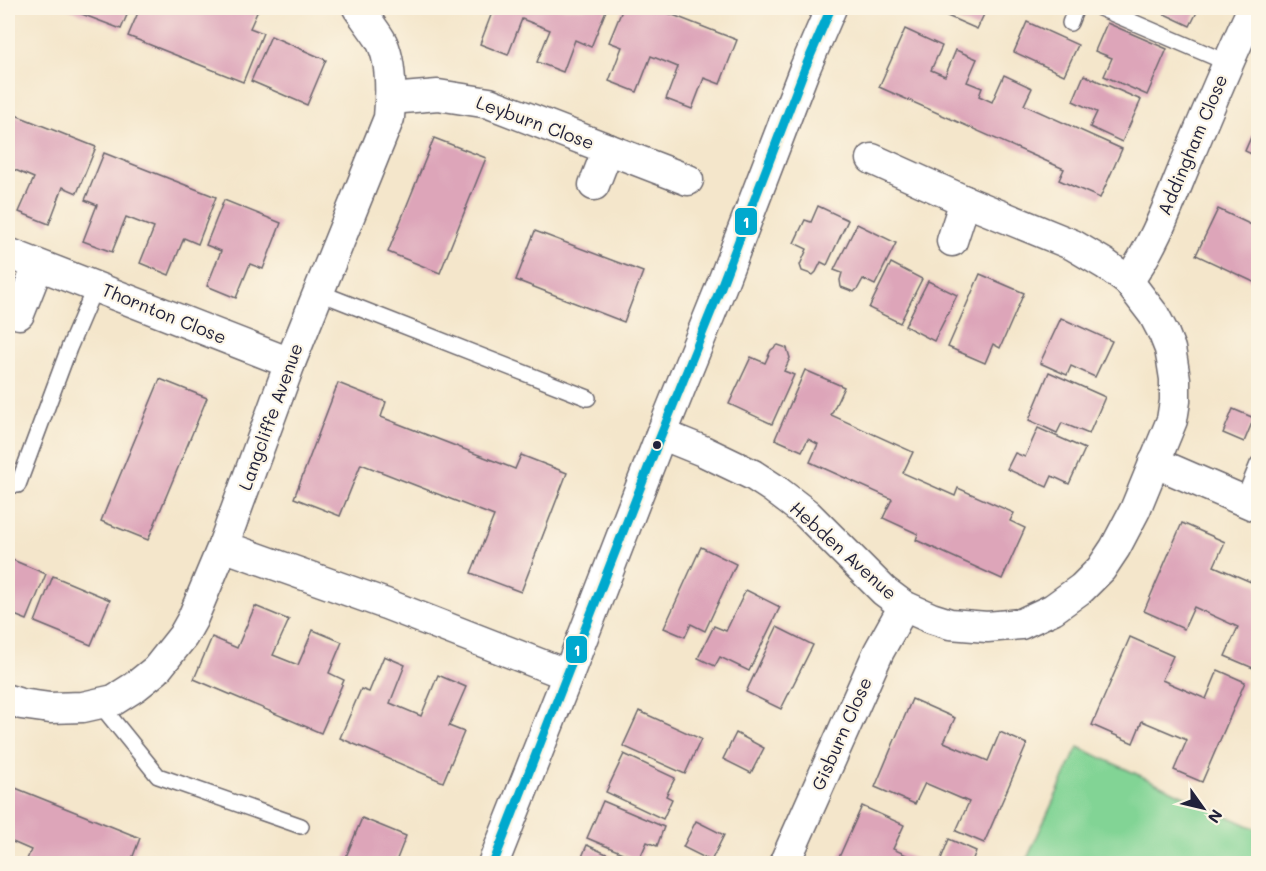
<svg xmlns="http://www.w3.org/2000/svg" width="1266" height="871" font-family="Mali,sans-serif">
<rect width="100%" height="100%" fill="#fcf5e5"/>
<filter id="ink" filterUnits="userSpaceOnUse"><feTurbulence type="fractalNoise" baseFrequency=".0167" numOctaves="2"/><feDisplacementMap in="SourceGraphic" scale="12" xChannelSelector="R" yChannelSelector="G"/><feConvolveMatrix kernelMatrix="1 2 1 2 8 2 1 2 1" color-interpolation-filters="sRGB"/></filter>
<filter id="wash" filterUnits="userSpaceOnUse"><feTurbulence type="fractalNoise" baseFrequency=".008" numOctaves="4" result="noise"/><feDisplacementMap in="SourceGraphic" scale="24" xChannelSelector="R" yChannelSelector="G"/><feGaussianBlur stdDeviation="1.35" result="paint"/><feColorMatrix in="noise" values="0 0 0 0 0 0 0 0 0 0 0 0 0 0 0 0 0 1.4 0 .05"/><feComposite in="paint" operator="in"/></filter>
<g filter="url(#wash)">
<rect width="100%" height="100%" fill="#f4e6cb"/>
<path fill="#82d495" stroke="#527b68" stroke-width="1.5" d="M1078 747 1258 830V863H1025Z"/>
<g id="blocks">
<g fill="#dda5b9">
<path d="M66 8H130L121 29Z"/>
<path d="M140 8H207L221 13 224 8H259L250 28 263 33 243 82 128 36Z"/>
<path d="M488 8H607L591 47 575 40 563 72 537 62 550 30 522 19 508 55 480 44 493 10Z"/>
<path d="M623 8H655L737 40 720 84 704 78 692 109 666 99 678 67 651 56 637 92 609 81 622 47 609 42Z"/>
<path d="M929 8H987L977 29Z"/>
<path d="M1155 8H1199L1190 26 1154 9Z"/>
<path d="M1027 22 1078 45 1064 75 1014 52Z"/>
<path d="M1107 23 1167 49 1147 95 1104 76 1112 58 1095 51Z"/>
<path d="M905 29 942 46 931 70 945 76 956 50 977 59 967 82 982 88 979 96 992 102 1004 75 1032 88 1024 105 1122 149 1100 198 1059 180 1064 169 879 87Z"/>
<path d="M271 36 326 60 307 105 251 81Z"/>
<path d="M1084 75 1141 100 1122 142 1090 127 1097 112 1073 101Z"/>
<path d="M8 112 96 147 77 193 63 187 49 224 19 212 34 178 8 167Z"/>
<path d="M1258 121V157L1245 151Z"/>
<path d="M434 138 486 158 440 273 388 252Z"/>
<path d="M104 153 216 197 198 244 184 238 169 275 140 263 154 228 126 217 112 252 83 241 97 205 85 200Z"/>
<path d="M224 200 281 223 263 269 250 264 236 298 207 286 221 251 206 245Z"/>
<path d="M818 206 848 220 827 265 821 262 816 272 813 275 802 271 800 265 807 249 794 243 805 220 811 222Z"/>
<path d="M1218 209 1258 228V284L1196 255Z"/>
<path d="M857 224 896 243 875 285 863 279 858 288 854 292 841 287 840 280 842 273 834 270Z"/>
<path d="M535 231 643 272 624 322 516 280Z"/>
<path d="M891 263 922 279 900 323 869 308Z"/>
<path d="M980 274 1024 293 1000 348 993 344 985 363 948 347Z"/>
<path d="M928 281 957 295 934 341 905 326Z"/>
<path d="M1061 318 1112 341 1095 377 1071 366 1067 375 1040 363Z"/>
<path d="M778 345 787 348 790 358 784 371 794 375 772 424 729 404 751 357 765 363 771 350Z"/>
<path d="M805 370 844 387 831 415 913 452 903 473 955 496 958 488 1014 513 1010 521 1025 528 1002 579 916 540 918 534 883 518 892 499 810 462 818 444 808 439 802 451 775 439Z"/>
<path d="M1049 372 1105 397 1089 434 1062 423 1057 433 1029 420Z"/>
<path d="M160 379 207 398 148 540 101 521Z"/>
<path d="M338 383 386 402 381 417 515 469 521 455 567 473 521 592 471 573 494 516 361 464 340 516 294 498Z"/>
<path d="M1233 409 1254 418 1244 442 1223 433Z"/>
<path d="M1038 428 1085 449 1069 484 1052 476 1047 487 1007 469 1015 453 1025 457Z"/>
<path d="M1182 523 1225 542 1214 566 1258 585V656L1253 668 1225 656 1238 627 1194 607 1184 629 1144 611Z"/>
<path d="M701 547 736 564 705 631 691 624 685 637 664 628Z"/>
<path d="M8 558 46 574 27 620 12 614 8 626Z"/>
<path d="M53 576 110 600 91 645 35 622Z"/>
<path d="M746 590 780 607 749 671 720 657 715 666 698 658 714 626 726 631Z"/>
<path d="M255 606 289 620 273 655 298 665 313 630 342 642 329 673 344 680 321 733 194 679 212 637 237 648Z"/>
<path d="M777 627 813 645 781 709 746 692Z"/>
<path d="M1130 637 1173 656 1162 680 1206 699 1218 670 1245 682 1202 782 1174 770 1187 740 1142 721 1133 743 1092 725Z"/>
<path d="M384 656 405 665 390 703 421 716 438 675 466 687 449 726 464 732 443 782 340 738 361 689 369 692Z"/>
<path d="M912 699 955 718 944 742 988 761 1000 732 1027 744 984 843 956 831 969 802 925 783 915 804 875 787Z"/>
<path d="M639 711 701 739 685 774 623 746Z"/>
<path d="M736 733 764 748 751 773 723 759Z"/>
<path d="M624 754 675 778 666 796 672 799 663 819 606 792Z"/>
<path d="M8 785 140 838 130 864H25L31 850 8 840Z"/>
<path d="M603 801 664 827 657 846 647 842 639 860 587 838Z"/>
<path d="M862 806 904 825 893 849 926 864H836Z"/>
<path d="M362 818 406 836 395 864H343Z"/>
<path d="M696 821 724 835 711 861 683 847Z"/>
<path d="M949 839 976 851 971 864H939Z"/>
<path d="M587 845 628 864H579Z"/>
</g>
</g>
</g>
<g filter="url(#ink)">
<use href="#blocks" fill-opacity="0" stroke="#6c676d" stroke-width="1.5"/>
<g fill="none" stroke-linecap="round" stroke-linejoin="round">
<defs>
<g id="service">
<path d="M1100 8 1228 63"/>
<path d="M1070 23 1076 8"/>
<path d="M318 292 588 398"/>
<path d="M18 485 69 348 95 287"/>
<path d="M1243 501 1258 464"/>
<path d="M99 703 158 776 301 826"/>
</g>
<g id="minor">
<path d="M391 99 438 95 489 103 688 180"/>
<path d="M594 185 608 149"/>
<path d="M952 241 965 201"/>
<path d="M8 253 290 363"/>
<path d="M1128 281C1154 246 1169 204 1185 165 1207 112 1229 59 1253 8"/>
<path d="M19 314 38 266"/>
<path d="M661 434 703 451 753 475 773 488 807 514 884 591 904 606 931 618 950 624 987 627 1021 624 1053 609 1082 588 1101 569 1115 548 1135 510 1172 420 1175 401V379L1172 360 1170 349 1164 334 1154 315 1128 281 1105 264 1073 245 965 201 872 159"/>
<path d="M1154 462 1258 507"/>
<path d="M223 546 386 604 568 675"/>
<path d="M8 700 21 704 50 708 83 707 114 700 136 686 156 670 183 636 192 620 223 546 290 363 389 118C391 95 392 59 380 39 373 28 365 18 358 8"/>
<path d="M493 864 568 675 657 445 721 287 805 68 831 8"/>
<path d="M784 864 879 651 904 606"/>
</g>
</defs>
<use href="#service" stroke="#6c676d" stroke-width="18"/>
<use href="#minor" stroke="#6c676d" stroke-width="33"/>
<use href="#service" stroke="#fff" stroke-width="15"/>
<use href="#minor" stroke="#fff" stroke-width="30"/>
<defs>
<path id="bus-1" d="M493 864 657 445 721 287 805 68 831 8"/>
</defs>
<use href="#bus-1" stroke="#fcf5e5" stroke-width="14"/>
<use href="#bus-1" stroke="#00a9ce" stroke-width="9"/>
</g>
</g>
<circle fill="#22223b" stroke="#fcf5e5" stroke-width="2" cx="657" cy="445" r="5"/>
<g text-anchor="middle" stroke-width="4.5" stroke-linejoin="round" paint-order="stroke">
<g font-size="18" fill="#22223b" stroke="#fcf5e5">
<text transform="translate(535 123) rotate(20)" y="6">Leyburn Close</text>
<text transform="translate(1193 145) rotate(-67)" y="6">Addingham Close</text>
<text transform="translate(164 314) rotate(22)" y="6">Thornton Close</text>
<text transform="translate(271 417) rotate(-70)" y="6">Langcliffe Avenue</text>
<text transform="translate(843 551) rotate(42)" y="6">Hebden Avenue</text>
<text transform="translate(842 734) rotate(-66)" y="6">Gisburn Close</text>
</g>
</g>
<g stroke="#fcf5e5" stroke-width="2">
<rect x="734" y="207" width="24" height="29" rx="6" fill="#00a9ce"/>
<rect x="565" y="635" width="23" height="29" rx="6" fill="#00a9ce"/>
</g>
<g font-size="16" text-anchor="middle" font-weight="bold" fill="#fff">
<text x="746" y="228">1</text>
<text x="577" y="656">1</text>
</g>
<rect width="1266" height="871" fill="none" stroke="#fcf5e5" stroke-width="30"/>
<g transform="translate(1203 808) rotate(124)" stroke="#fcf5e5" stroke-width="4.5" paint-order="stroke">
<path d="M0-4.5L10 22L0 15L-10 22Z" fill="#22223b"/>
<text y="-9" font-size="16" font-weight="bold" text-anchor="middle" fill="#22223b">N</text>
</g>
</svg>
